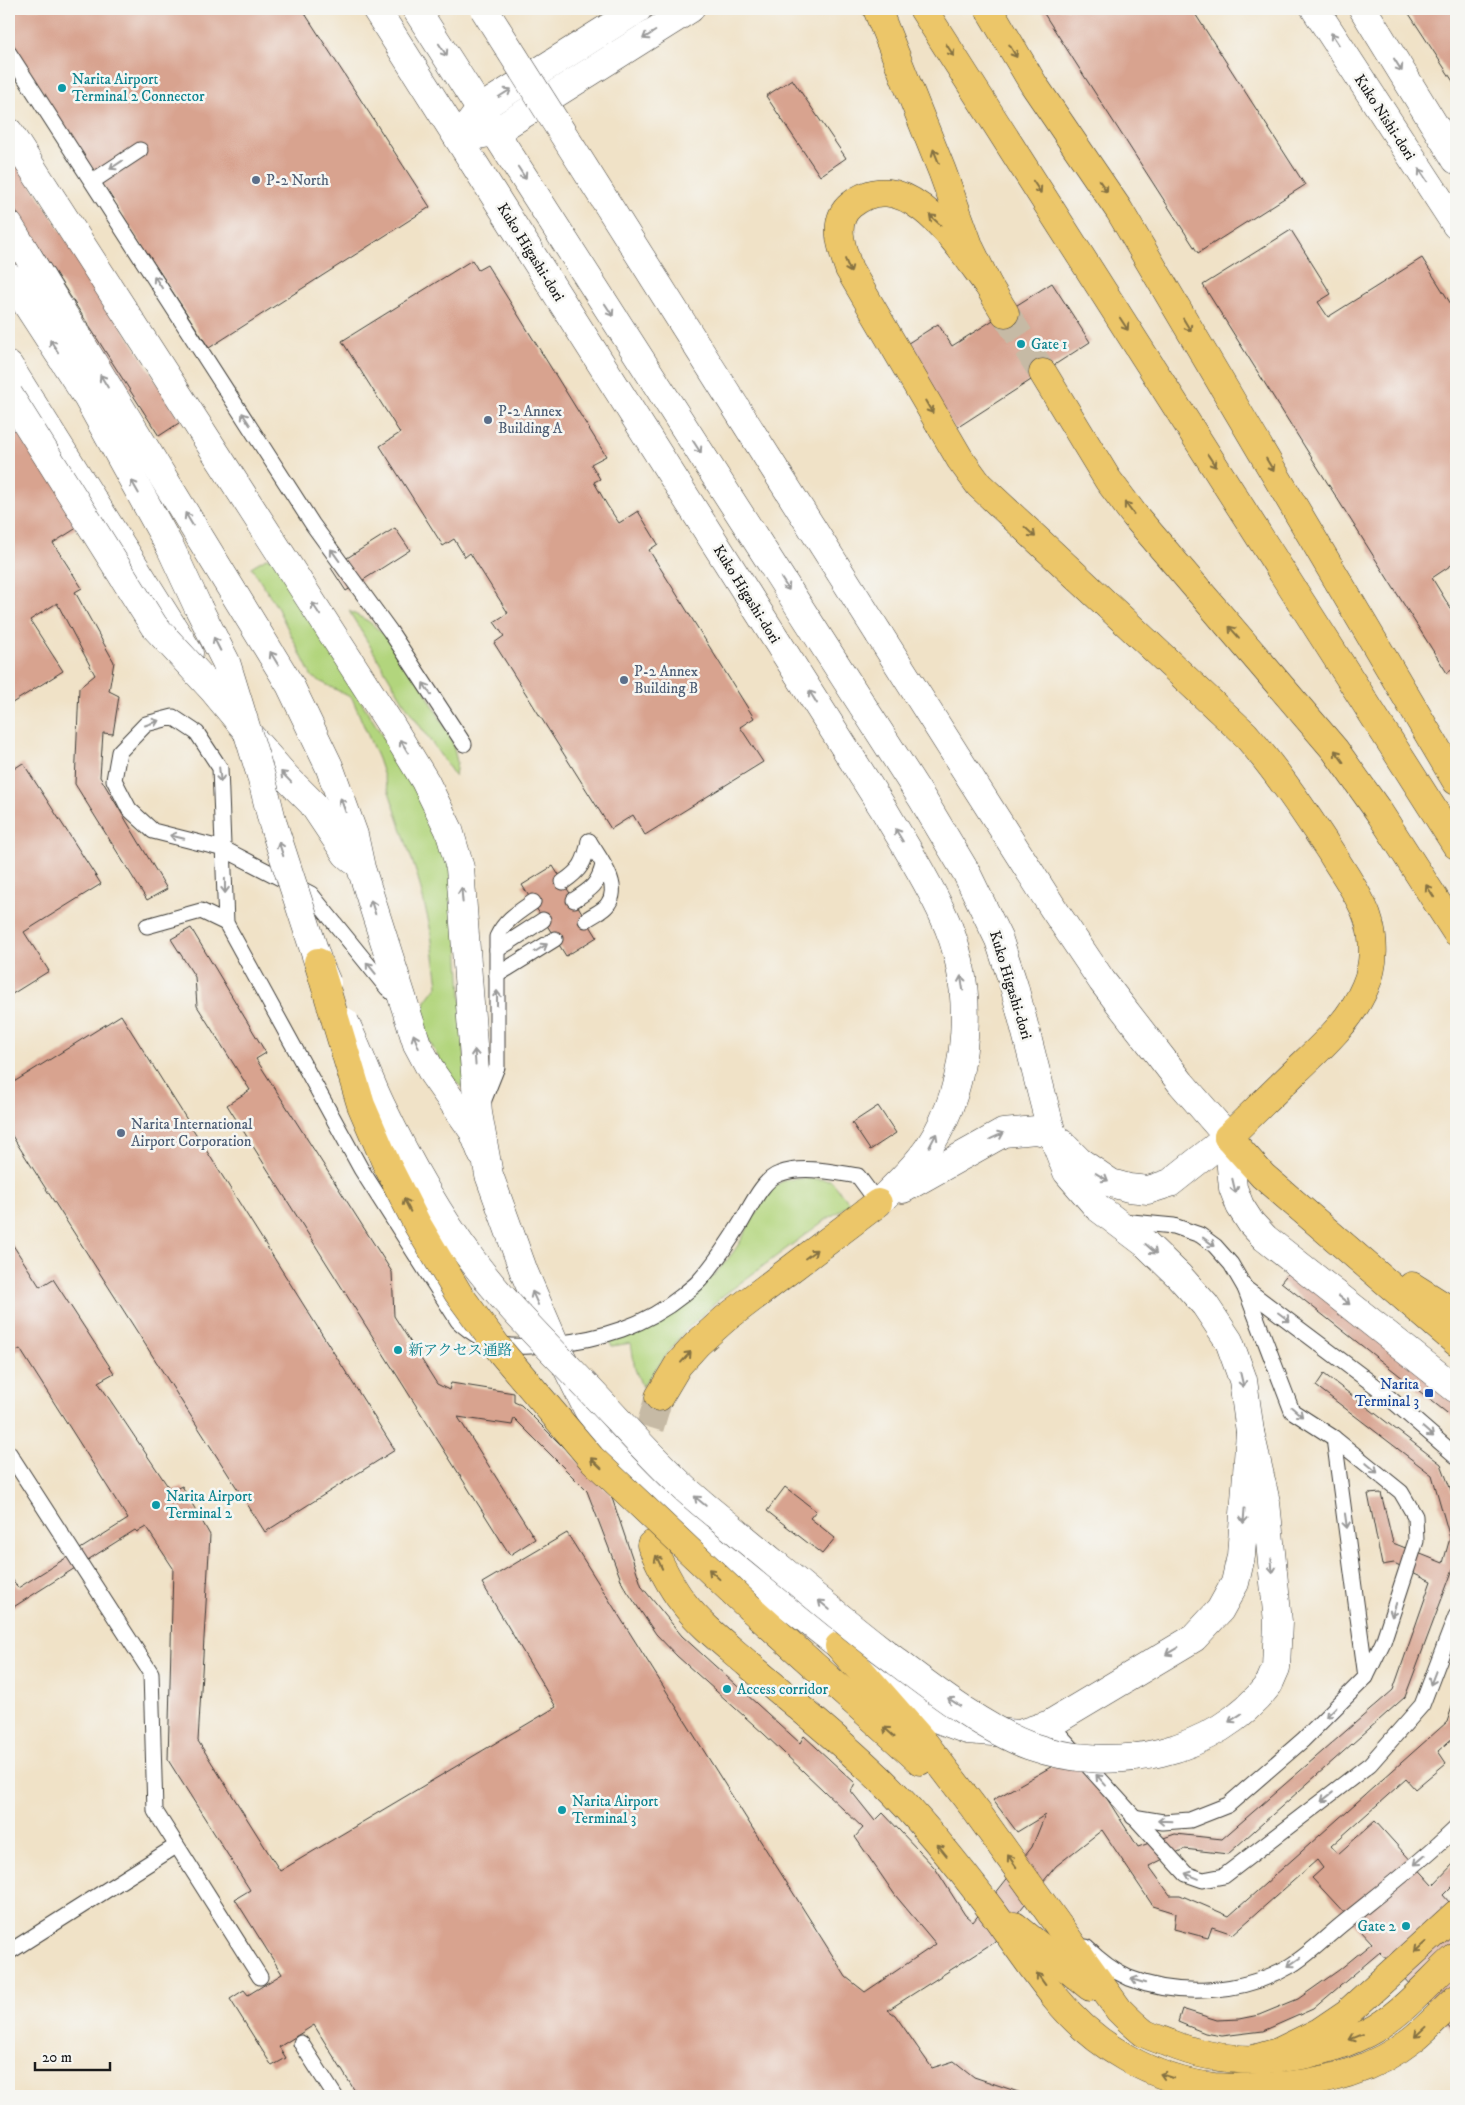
<svg xmlns="http://www.w3.org/2000/svg" width="1465" height="2105" font-family="'IM FELL DW Pica','Noto Serif JP',serif">
<rect width="100%" height="100%" fill="#f6f6f2"/>
<filter id="ink" filterUnits="userSpaceOnUse"><feTurbulence type="fractalNoise" baseFrequency=".02" numOctaves="2"/><feDisplacementMap in="SourceGraphic" scale="10" xChannelSelector="R" yChannelSelector="G"/><feConvolveMatrix kernelMatrix="1 2 1 2 8 2 1 2 1" color-interpolation-filters="sRGB"/></filter>
<filter id="wash" filterUnits="userSpaceOnUse"><feTurbulence type="fractalNoise" baseFrequency=".0096" numOctaves="4" result="noise"/><feDisplacementMap in="SourceGraphic" scale="20" xChannelSelector="R" yChannelSelector="G"/><feGaussianBlur stdDeviation="1.12" result="paint"/><feColorMatrix in="noise" values="0 0 0 0 0 0 0 0 0 0 0 0 0 0 0 0 0 1.4 0 .05"/><feComposite in="paint" operator="in"/></filter>
<g filter="url(#wash)">
<rect width="100%" height="100%" fill="#f0e2c7"/>
<g fill="#b2d57d" stroke="#67784c">
<path d="M266 558 273 559 442 832 454 873 466 1082 461 1087 445 1070 425 1033 422 1016 426 1001 438 985 430 927 418 878 378 759 352 698 312 677 277 607 251 567Z"/>
<path d="M349 611 368 621 386 636 420 682 452 740 457 762 455 776 408 709Z"/>
<path d="M819 1179 831 1180 850 1204 821 1223 720 1298 685 1331 642 1387 635 1369 631 1343 612 1346 608 1340C655 1333 706 1289 734 1251 748 1232 761 1195 781 1182 790 1177 808 1179 819 1179Z"/>
</g>
<g id="blocks">
<g fill="#d8a38f">
<path d="M9 9H302L430 207 209 348 83 154 76 158 40 103 47 99 9 39Z"/>
<path d="M1041 9H1192L1305 185 1198 253Z"/>
<path d="M1406 9H1456V86Z"/>
<path d="M792 79 846 158 820 176 766 96Z"/>
<path d="M9 150 182 421 159 436 9 200Z"/>
<path d="M1291 230 1331 294 1318 302 1328 317 1422 258 1456 312V562L1432 578 1456 617V667L1447 673 1203 285Z"/>
<path d="M472 260 478 270 487 265 606 456 591 464 600 479 594 482 607 505 619 523 638 511 658 544 649 550 754 718 740 727 763 762 645 835 633 815 611 829 494 643 504 636 494 622 508 613 470 553 465 557 454 539 443 546 380 446 400 433 342 341Z"/>
<path d="M1052 283 1090 342 955 429 902 347 938 324 952 346Z"/>
<path d="M9 408 83 524 53 543 82 588 75 592 114 662 109 691 119 696 113 734 103 733 100 777 167 889 147 900 75 784 79 688 95 675 57 603 30 620 63 671 9 705Z"/>
<path d="M395 528 410 550 346 591 331 568Z"/>
<path d="M23 763 101 884 24 932 49 971 9 996V772Z"/>
<path d="M553 866 597 937 566 956 522 885Z"/>
<path d="M191 928 266 1053 256 1059 392 1272 394 1316 437 1384 449 1390 451 1383 514 1393V1402L521 1405 611 1495 642 1587 682 1636 800 1743 804 1736 855 1783 851 1791 875 1821 883 1813 935 1868 965 1915 973 1922 1032 1847 1045 1815 1017 1832 993 1800 1077 1752 1138 1847 1175 1834 1222 1839 1393 1690 1431 1581 1394 1563 1382 1565 1368 1494 1381 1493 1393 1543 1443 1563 1450 1538 1432 1475 1316 1386 1324 1374 1441 1464 1452 1493 1456 1492V1561L1405 1697 1228 1854 1184 1849 1149 1866 1170 1895H1180L1229 1916 1447 1722 1456 1695V1735L1438 1751 1446 1763 1415 1789 1406 1779 1331 1846 1338 1854 1375 1821 1433 1885 1456 1861V1882L1443 1895 1456 1910V2035L1380 1952 1313 2009 1263 2031 1222 2036 1205 2033 1178 2022 1182 2009 1217 2020 1239 2019 1259 2015 1298 1999 1339 1970 1372 1943 1312 1878 1323 1868 1317 1860 1233 1934 1212 1927 1208 1938 1174 1929 1176 1913 1153 1906 1102 1830 1056 1866 994 1942 888 2010 895 2015 932 2068 954 2061 974 2077 1024 2094 1026 2096H358L314 2025 279 2047 286 2058 272 2066 230 1999 244 1990 248 1995 282 1974 235 1899 250 1890 168 1760 173 1568 146 1527 137 1532 135 1530 12 1608 9 1604V1574L18 1588 128 1519 20 1349 9 1355V1239L40 1287 53 1279 114 1373 98 1382 171 1491 182 1486 210 1535 198 1741 280 1871 556 1707 482 1583 567 1533 846 1977 865 1992 936 1944 895 1895 855 1837 863 1828 764 1734 677 1656 656 1634 623 1585 587 1491 514 1418 512 1425 458 1417 535 1539 510 1555 227 1105 250 1090 197 1006 195 977 171 939Z"/>
<path d="M121 1015 395 1450 265 1532 9 1131V1085Z"/>
<path d="M878 1106 896 1133 870 1150 852 1123Z"/>
<path d="M1290 1271 1456 1399V1420L1281 1282Z"/>
<path d="M785 1487 816 1511 810 1518 835 1538 822 1554 767 1511Z"/>
</g>
</g>
</g>
<g filter="url(#ink)">
<use href="#blocks" fill-opacity="0" stroke="#3c3a36" stroke-width="1"/>
<g fill="none" stroke-linecap="round" stroke-linejoin="round">
<path stroke="#c6baa5" stroke-width="28" stroke-dasharray="28 14" stroke-linecap="butt" d="M643 1469 649 1430 659 1397"/>
<path stroke="#c6baa5" stroke-width="28" stroke-dasharray="28 14" stroke-linecap="butt" d="M1005 313 1043 373"/>
<defs>
<g id="service">
<path d="M9 53 313 525 390 631 464 744"/>
<path d="M93 181 140 150"/>
<path d="M563 882C581 870 585 862 589 841"/>
<path d="M574 900C591 889 598 885 603 865"/>
<path d="M586 920C592 915 604 911 608 904 622 885 599 858 589 841"/>
<path d="M147 926 201 911 226 923"/>
<path d="M497 950 543 920"/>
<path d="M497 975 555 939"/>
<path d="M397 997 387 988 311 894 224 849 153 831 129 809 114 780 119 752 146 724 173 717 197 733 220 768 226 923 361 1169 458 1321C489 1350 513 1348 553 1344 601 1339 645 1326 683 1295 688 1290 695 1286 700 1280 716 1262 729 1242 742 1221 750 1208 763 1179 779 1174 803 1165 833 1172 858 1176L878 1203"/>
<path d="M483 1102 497 1067V937C505 920 517 913 533 902"/>
<path d="M1121 1221 1174 1226 1200 1235 1215 1246 1231 1264 1245 1288 1292 1411 1334 1438 1401 1492 1415 1516 1416 1541 1383 1642 1366 1677 1303 1740 1228 1805 1190 1820 1163 1822 1133 1817"/>
<path d="M1245 1288 1378 1388 1456 1456"/>
<path d="M1334 1438 1366 1677"/>
<path d="M9 1453 151 1673 155 1811 260 1977"/>
<path d="M1050 1724 1186 1874 1203 1880 1224 1876 1370 1764 1422 1705 1456 1616"/>
<path d="M1086 1947C1098 1959 1113 1971 1129 1978 1179 1998 1244 1993 1290 1966 1310 1954 1328 1935 1346 1921 1383 1891 1422 1861 1456 1828"/>
<path d="M9 1952 176 1846"/>
<path d="M301 2043 335 2096"/>
</g>
<g id="minor">
<path d="M9 225 290 685 329 766 354 835 361 868 417 1044 433 1074 473 1131 482 1154"/>
<path d="M9 366 189 653"/>
<path d="M247 732 286 777 312 803 346 854 353 860"/>
</g>
<g id="tertiary">
<path d="M376 9 883 808C904 844 927 879 944 917 976 986 971 1083 929 1147 915 1168 896 1185 878 1203"/>
<path d="M416 9 923 800 966 872 999 940 1014 986 1052 1134 1067 1172 1097 1207 1146 1244 1179 1276 1205 1305 1229 1341 1243 1380 1250 1432 1266 1502 1278 1622 1276 1668 1269 1684"/>
<path d="M1315 9 1456 225"/>
<path d="M1363 9 1456 160"/>
<path d="M470 123 481 108 638 9"/>
<path d="M9 132 389 722 425 781 449 830 460 868 478 1113 489 1175 524 1272 555 1344 588 1410 624 1458 684 1518 745 1571 927 1715 967 1730 1019 1734 1050 1724 1194 1638 1220 1610 1235 1583 1241 1556 1250 1432"/>
<path d="M478 135 495 132 690 9"/>
<path d="M9 277 87 397 171 549 198 607"/>
<path d="M879 634 1053 908 1102 981 1181 1083 1228 1137 1233 1188 1240 1206 1251 1223 1265 1238 1456 1389"/>
<path d="M903 1189 1003 1133 1036 1130 1052 1134 1079 1161 1111 1183 1129 1188 1148 1190 1170 1183 1228 1137"/>
</g>
<g id="trunk">
<path d="M1228 1137 1263 1176 1456 1342"/>
<path d="M1412 1286 1442 1305 1456 1311"/>
<path d="M659 1397 678 1365 697 1344 725 1319 878 1203"/>
<path d="M651 1545C660 1564 669 1584 682 1601 700 1625 725 1644 748 1664 792 1702 839 1739 881 1780 923 1821 960 1868 995 1915 1015 1943 1034 1971 1055 1997 1094 2046 1152 2080 1214 2087 1228 2088 1243 2087 1257 2087 1312 2086 1369 2074 1413 2039 1428 2027 1442 2012 1456 1999"/>
<path d="M750 1608 920 1761"/>
<path d="M839 1646 926 1745 977 1812 1119 2010C1127 2018 1135 2026 1144 2033 1151 2037 1161 2040 1169 2043 1230 2069 1308 2063 1367 2033 1402 2015 1428 1982 1456 1957"/>
<path d="M1015 1926 1090 1987"/>
</g>
<g id="motorway">
<path d="M877 9 942 171 970 248 988 285 1005 313"/>
<path d="M923 9 1456 845"/>
<path d="M989 9 1034 85 1119 210 1456 781"/>
<path d="M988 285C959 247 906 160 851 205 831 221 842 249 849 269L960 459 979 485 1245 734C1278 772 1305 812 1332 854 1344 874 1359 894 1367 916 1375 939 1375 965 1365 987 1351 1021 1322 1046 1296 1071 1273 1093 1251 1115 1228 1137"/>
<path d="M1043 373 1108 480 1135 516 1335 750 1379 812 1456 932"/>
<path d="M1254 2059 1278 2052 1319 2032 1347 2013 1456 1914"/>
</g>
</defs>
<use href="#service" stroke="#3c3a36" stroke-width="17"/>
<use href="#minor" stroke="#3c3a36" stroke-width="29"/>
<use href="#tertiary" stroke="#3c3a36" stroke-width="29"/>
<use href="#trunk" stroke="#3c3a36" stroke-width="29"/>
<use href="#motorway" stroke="#3c3a36" stroke-width="29"/>
<use href="#service" stroke="#fff" stroke-width="15"/>
<use href="#minor" stroke="#fff" stroke-width="28"/>
<use href="#tertiary" stroke="#fff" stroke-width="28"/>
<use href="#trunk" stroke="#ecc669" stroke-width="28"/>
<use href="#motorway" stroke="#ecc669" stroke-width="28"/>
<defs>
<path id="minor-bridge" d="M9 395 154 626 214 691 247 731"/>
<g id="tertiary-bridge">
<path d="M484 9 879 634"/>
<path d="M198 607 226 662 261 776 273 824 318 962 327 983"/>
<path d="M345 1022C358 1049 368 1078 381 1105 405 1155 438 1215 472 1260 505 1304 546 1344 584 1384 615 1416 644 1450 677 1481 698 1502 723 1520 745 1539 790 1576 834 1613 880 1649 924 1682 979 1727 1030 1746 1113 1775 1215 1755 1269 1684"/>
</g>
<path id="trunk-bridge" d="M318 962 361 1105 386 1163 417 1224 458 1293 502 1353 591 1458 750 1608"/>
</defs>
<use href="#minor-bridge" stroke="#3c3a36" stroke-width="29" stroke-linecap="butt"/>
<use href="#tertiary-bridge" stroke="#3c3a36" stroke-width="29" stroke-linecap="butt"/>
<use href="#trunk-bridge" stroke="#3c3a36" stroke-width="29" stroke-linecap="butt"/>
<use href="#minor-bridge" stroke="#fff" stroke-width="28"/>
<use href="#tertiary-bridge" stroke="#fff" stroke-width="28"/>
<use href="#trunk-bridge" stroke="#ecc669" stroke-width="28"/>
</g>
<defs><path id="oneway-shaft" d="M-6 0H5M1.5-3L5.5 0L1.5 3" fill="none" stroke-width="1.6" stroke-linecap="round" stroke-linejoin="round" transform="scale(1.25)"/></defs>
<g stroke="#999">
<use href="#oneway-shaft" transform="translate(649 35) rotate(148)"/>
<use href="#oneway-shaft" transform="translate(1335 39) rotate(-123)"/>
<use href="#oneway-shaft" transform="translate(443 50) rotate(57)"/>
<use href="#oneway-shaft" transform="translate(1398 65) rotate(58)"/>
<use href="#oneway-shaft" transform="translate(505 93) rotate(-32)"/>
<use href="#oneway-shaft" transform="translate(116 165) rotate(146)"/>
<use href="#oneway-shaft" transform="translate(522 173) rotate(57)"/>
<use href="#oneway-shaft" transform="translate(1423 175) rotate(-124)"/>
<use href="#oneway-shaft" transform="translate(158 282) rotate(-123)"/>
<use href="#oneway-shaft" transform="translate(609 310) rotate(57)"/>
<use href="#oneway-shaft" transform="translate(54 346) rotate(-123)"/>
<use href="#oneway-shaft" transform="translate(104 381) rotate(-121)"/>
<use href="#oneway-shaft" transform="translate(246 419) rotate(-123)"/>
<use href="#oneway-shaft" transform="translate(697 447) rotate(57)"/>
<use href="#oneway-shaft" transform="translate(135 487) rotate(-120)"/>
<use href="#oneway-shaft" transform="translate(189 519) rotate(-121)"/>
<use href="#oneway-shaft" transform="translate(335 555) rotate(-126)"/>
<use href="#oneway-shaft" transform="translate(785 584) rotate(57)"/>
<use href="#oneway-shaft" transform="translate(316 609) rotate(-123)"/>
<use href="#oneway-shaft" transform="translate(217 644) rotate(-117)"/>
<use href="#oneway-shaft" transform="translate(274 658) rotate(-121)"/>
<use href="#oneway-shaft" transform="translate(427 689) rotate(-123)"/>
<use href="#oneway-shaft" transform="translate(813 697) rotate(-122)"/>
<use href="#oneway-shaft" transform="translate(152 723) rotate(-19)"/>
<use href="#oneway-shaft" transform="translate(404 746) rotate(-122)"/>
<use href="#oneway-shaft" transform="translate(220 775) rotate(84)"/>
<use href="#oneway-shaft" transform="translate(286 777) rotate(-134)"/>
<use href="#oneway-shaft" transform="translate(343 805) rotate(-110)"/>
<use href="#oneway-shaft" transform="translate(899 835) rotate(-121)"/>
<use href="#oneway-shaft" transform="translate(177 837) rotate(-166)"/>
<use href="#oneway-shaft" transform="translate(281 849) rotate(-108)"/>
<use href="#oneway-shaft" transform="translate(225 886) rotate(89)"/>
<use href="#oneway-shaft" transform="translate(462 895) rotate(-95)"/>
<use href="#oneway-shaft" transform="translate(373 907) rotate(-108)"/>
<use href="#oneway-shaft" transform="translate(541 948) rotate(-32)"/>
<use href="#oneway-shaft" transform="translate(371 968) rotate(-129)"/>
<use href="#oneway-shaft" transform="translate(962 983) rotate(-99)"/>
<use href="#oneway-shaft" transform="translate(497 998) rotate(-90)"/>
<use href="#oneway-shaft" transform="translate(416 1041) rotate(-111)"/>
<use href="#oneway-shaft" transform="translate(475 1057) rotate(-94)"/>
<use href="#oneway-shaft" transform="translate(997 1136) rotate(-24)"/>
<use href="#oneway-shaft" transform="translate(933 1140) rotate(-62)"/>
<use href="#oneway-shaft" transform="translate(1102 1177) rotate(31)"/>
<use href="#oneway-shaft" transform="translate(1234 1186) rotate(77)"/>
<use href="#oneway-shaft" transform="translate(1209 1242) rotate(36)"/>
<use href="#oneway-shaft" transform="translate(1151 1249) rotate(42)"/>
<use href="#oneway-shaft" transform="translate(535 1298) rotate(-114)"/>
<use href="#oneway-shaft" transform="translate(1344 1300) rotate(38)"/>
<use href="#oneway-shaft" transform="translate(1284 1317) rotate(37)"/>
<use href="#oneway-shaft" transform="translate(1242 1380) rotate(77)"/>
<use href="#oneway-shaft" transform="translate(1297 1412) rotate(41)"/>
<use href="#oneway-shaft" transform="translate(1428 1432) rotate(41)"/>
<use href="#oneway-shaft" transform="translate(1372 1468) rotate(40)"/>
<use href="#oneway-shaft" transform="translate(700 1501) rotate(-140)"/>
<use href="#oneway-shaft" transform="translate(1244 1516) rotate(94)"/>
<use href="#oneway-shaft" transform="translate(1346 1521) rotate(82)"/>
<use href="#oneway-shaft" transform="translate(1272 1566) rotate(85)"/>
<use href="#oneway-shaft" transform="translate(824 1605) rotate(-140)"/>
<use href="#oneway-shaft" transform="translate(1394 1610) rotate(108)"/>
<use href="#oneway-shaft" transform="translate(1172 1651) rotate(149)"/>
<use href="#oneway-shaft" transform="translate(1433 1678) rotate(111)"/>
<use href="#oneway-shaft" transform="translate(954 1702) rotate(-147)"/>
<use href="#oneway-shaft" transform="translate(1331 1712) rotate(135)"/>
<use href="#oneway-shaft" transform="translate(1235 1718) rotate(147)"/>
<use href="#oneway-shaft" transform="translate(1101 1780) rotate(-132)"/>
<use href="#oneway-shaft" transform="translate(1327 1797) rotate(142)"/>
<use href="#oneway-shaft" transform="translate(1165 1821) rotate(-178)"/>
<use href="#oneway-shaft" transform="translate(1420 1860) rotate(139)"/>
<use href="#oneway-shaft" transform="translate(1192 1876) rotate(-158)"/>
<use href="#oneway-shaft" transform="translate(1294 1962) rotate(145)"/>
<use href="#oneway-shaft" transform="translate(1138 1981) rotate(-163)"/>
</g>
<g stroke="#847142">
<use href="#oneway-shaft" transform="translate(950 50) rotate(57)"/>
<use href="#oneway-shaft" transform="translate(1013 51) rotate(60)"/>
<use href="#oneway-shaft" transform="translate(936 156) rotate(-112)"/>
<use href="#oneway-shaft" transform="translate(1103 186) rotate(55)"/>
<use href="#oneway-shaft" transform="translate(1037 187) rotate(57)"/>
<use href="#oneway-shaft" transform="translate(935 220) rotate(-137)"/>
<use href="#oneway-shaft" transform="translate(848 266) rotate(67)"/>
<use href="#oneway-shaft" transform="translate(1124 324) rotate(57)"/>
<use href="#oneway-shaft" transform="translate(1187 325) rotate(59)"/>
<use href="#oneway-shaft" transform="translate(929 407) rotate(60)"/>
<use href="#oneway-shaft" transform="translate(1212 461) rotate(57)"/>
<use href="#oneway-shaft" transform="translate(1270 465) rotate(59)"/>
<use href="#oneway-shaft" transform="translate(1129 508) rotate(-127)"/>
<use href="#oneway-shaft" transform="translate(1030 532) rotate(43)"/>
<use href="#oneway-shaft" transform="translate(1234 632) rotate(-131)"/>
<use href="#oneway-shaft" transform="translate(1339 756) rotate(-126)"/>
<use href="#oneway-shaft" transform="translate(1430 891) rotate(-123)"/>
<use href="#oneway-shaft" transform="translate(407 1205) rotate(-117)"/>
<use href="#oneway-shaft" transform="translate(811 1254) rotate(-37)"/>
<use href="#oneway-shaft" transform="translate(686 1357) rotate(-48)"/>
<use href="#oneway-shaft" transform="translate(596 1463) rotate(-136)"/>
<use href="#oneway-shaft" transform="translate(659 1562) rotate(-115)"/>
<use href="#oneway-shaft" transform="translate(714 1574) rotate(-137)"/>
<use href="#oneway-shaft" transform="translate(889 1732) rotate(-138)"/>
<use href="#oneway-shaft" transform="translate(942 1850) rotate(-129)"/>
<use href="#oneway-shaft" transform="translate(1012 1861) rotate(-125)"/>
<use href="#oneway-shaft" transform="translate(1420 1947) rotate(138)"/>
<use href="#oneway-shaft" transform="translate(1041 1979) rotate(-126)"/>
<use href="#oneway-shaft" transform="translate(1420 2032) rotate(137)"/>
<use href="#oneway-shaft" transform="translate(1356 2037) rotate(158)"/>
<use href="#oneway-shaft" transform="translate(1167 2076) rotate(-162)"/>
</g>
</g>
<g fill="#0f9aa8" stroke="#f6f6f2" stroke-width="2">
<circle cx="62" cy="88" r="5"/>
<circle cx="1021" cy="344" r="5"/>
<circle cx="398" cy="1350" r="5"/>
<circle cx="156" cy="1505" r="5"/>
<circle cx="727" cy="1689" r="5"/>
<circle cx="562" cy="1810" r="5"/>
<circle cx="1406" cy="1926" r="5"/>
</g>
<g fill="#5c6f8a" stroke="#f6f6f2" stroke-width="2">
<circle cx="256" cy="180" r="5"/>
<circle cx="488" cy="420" r="5"/>
<circle cx="624" cy="680" r="5"/>
<circle cx="121" cy="1133" r="5"/>
</g>
<rect fill="#1a4fb4" stroke="#f6f6f2" stroke-width="2" x="1424" y="1388" width="10" height="10" rx="2.5"/>
<g text-anchor="middle" stroke-width="5" stroke-linejoin="round" paint-order="stroke">
<g font-size="15" fill="#0d838f" stroke="#f6f6f2" text-anchor="start">
<text x="72" y="84">Narita Airport<tspan x="72" dy="17">Terminal 2 Connector</tspan></text>
<text x="1031" y="349">Gate 1</text>
<text x="408" y="1355">新アクセス通路</text>
<text x="166" y="1501">Narita Airport<tspan x="166" dy="17">Terminal 2</tspan></text>
<text x="737" y="1694">Access corridor</text>
<text x="572" y="1806">Narita Airport<tspan x="572" dy="17">Terminal 3</tspan></text>
<text x="1396" y="1931" text-anchor="end">Gate 2</text>
</g>
<g font-size="15" fill="#1c1c1c" stroke="#f6f6f2">
<text transform="translate(1385 117) rotate(57)" y="5">Kuko Nishi-dori</text>
<text transform="translate(531 252) rotate(58)" y="5">Kuko Higashi-dori</text>
<text transform="translate(747 594) rotate(58)" y="5">Kuko Higashi-dori</text>
<text transform="translate(1011 985) rotate(73)" y="5">Kuko Higashi-dori</text>
</g>
<g font-size="15" fill="#4e5e75" stroke="#f6f6f2" text-anchor="start">
<text x="266" y="185">P-2 North</text>
<text x="498" y="416">P-2 Annex<tspan x="498" dy="17">Building A</tspan></text>
<text x="634" y="676">P-2 Annex<tspan x="634" dy="17">Building B</tspan></text>
<text x="131" y="1129">Narita International<tspan x="131" dy="17">Airport Corporation</tspan></text>
</g>
<g font-size="15" fill="#164399" stroke="#f6f6f2" text-anchor="end">
<text x="1419" y="1389">Narita<tspan x="1419" dy="17">Terminal 3</tspan></text>
</g>
</g>
<rect width="1465" height="2105" fill="none" stroke="#f6f6f2" stroke-width="30"/>
<path d="M35 2062v8h75v-8" fill="none" stroke="#1c1c1c" stroke-width="2.5"/>
<text x="42" y="2062" font-size="15" fill="#1c1c1c" stroke="#f6f6f2" stroke-width="4" paint-order="stroke">20 m</text>
</svg>
